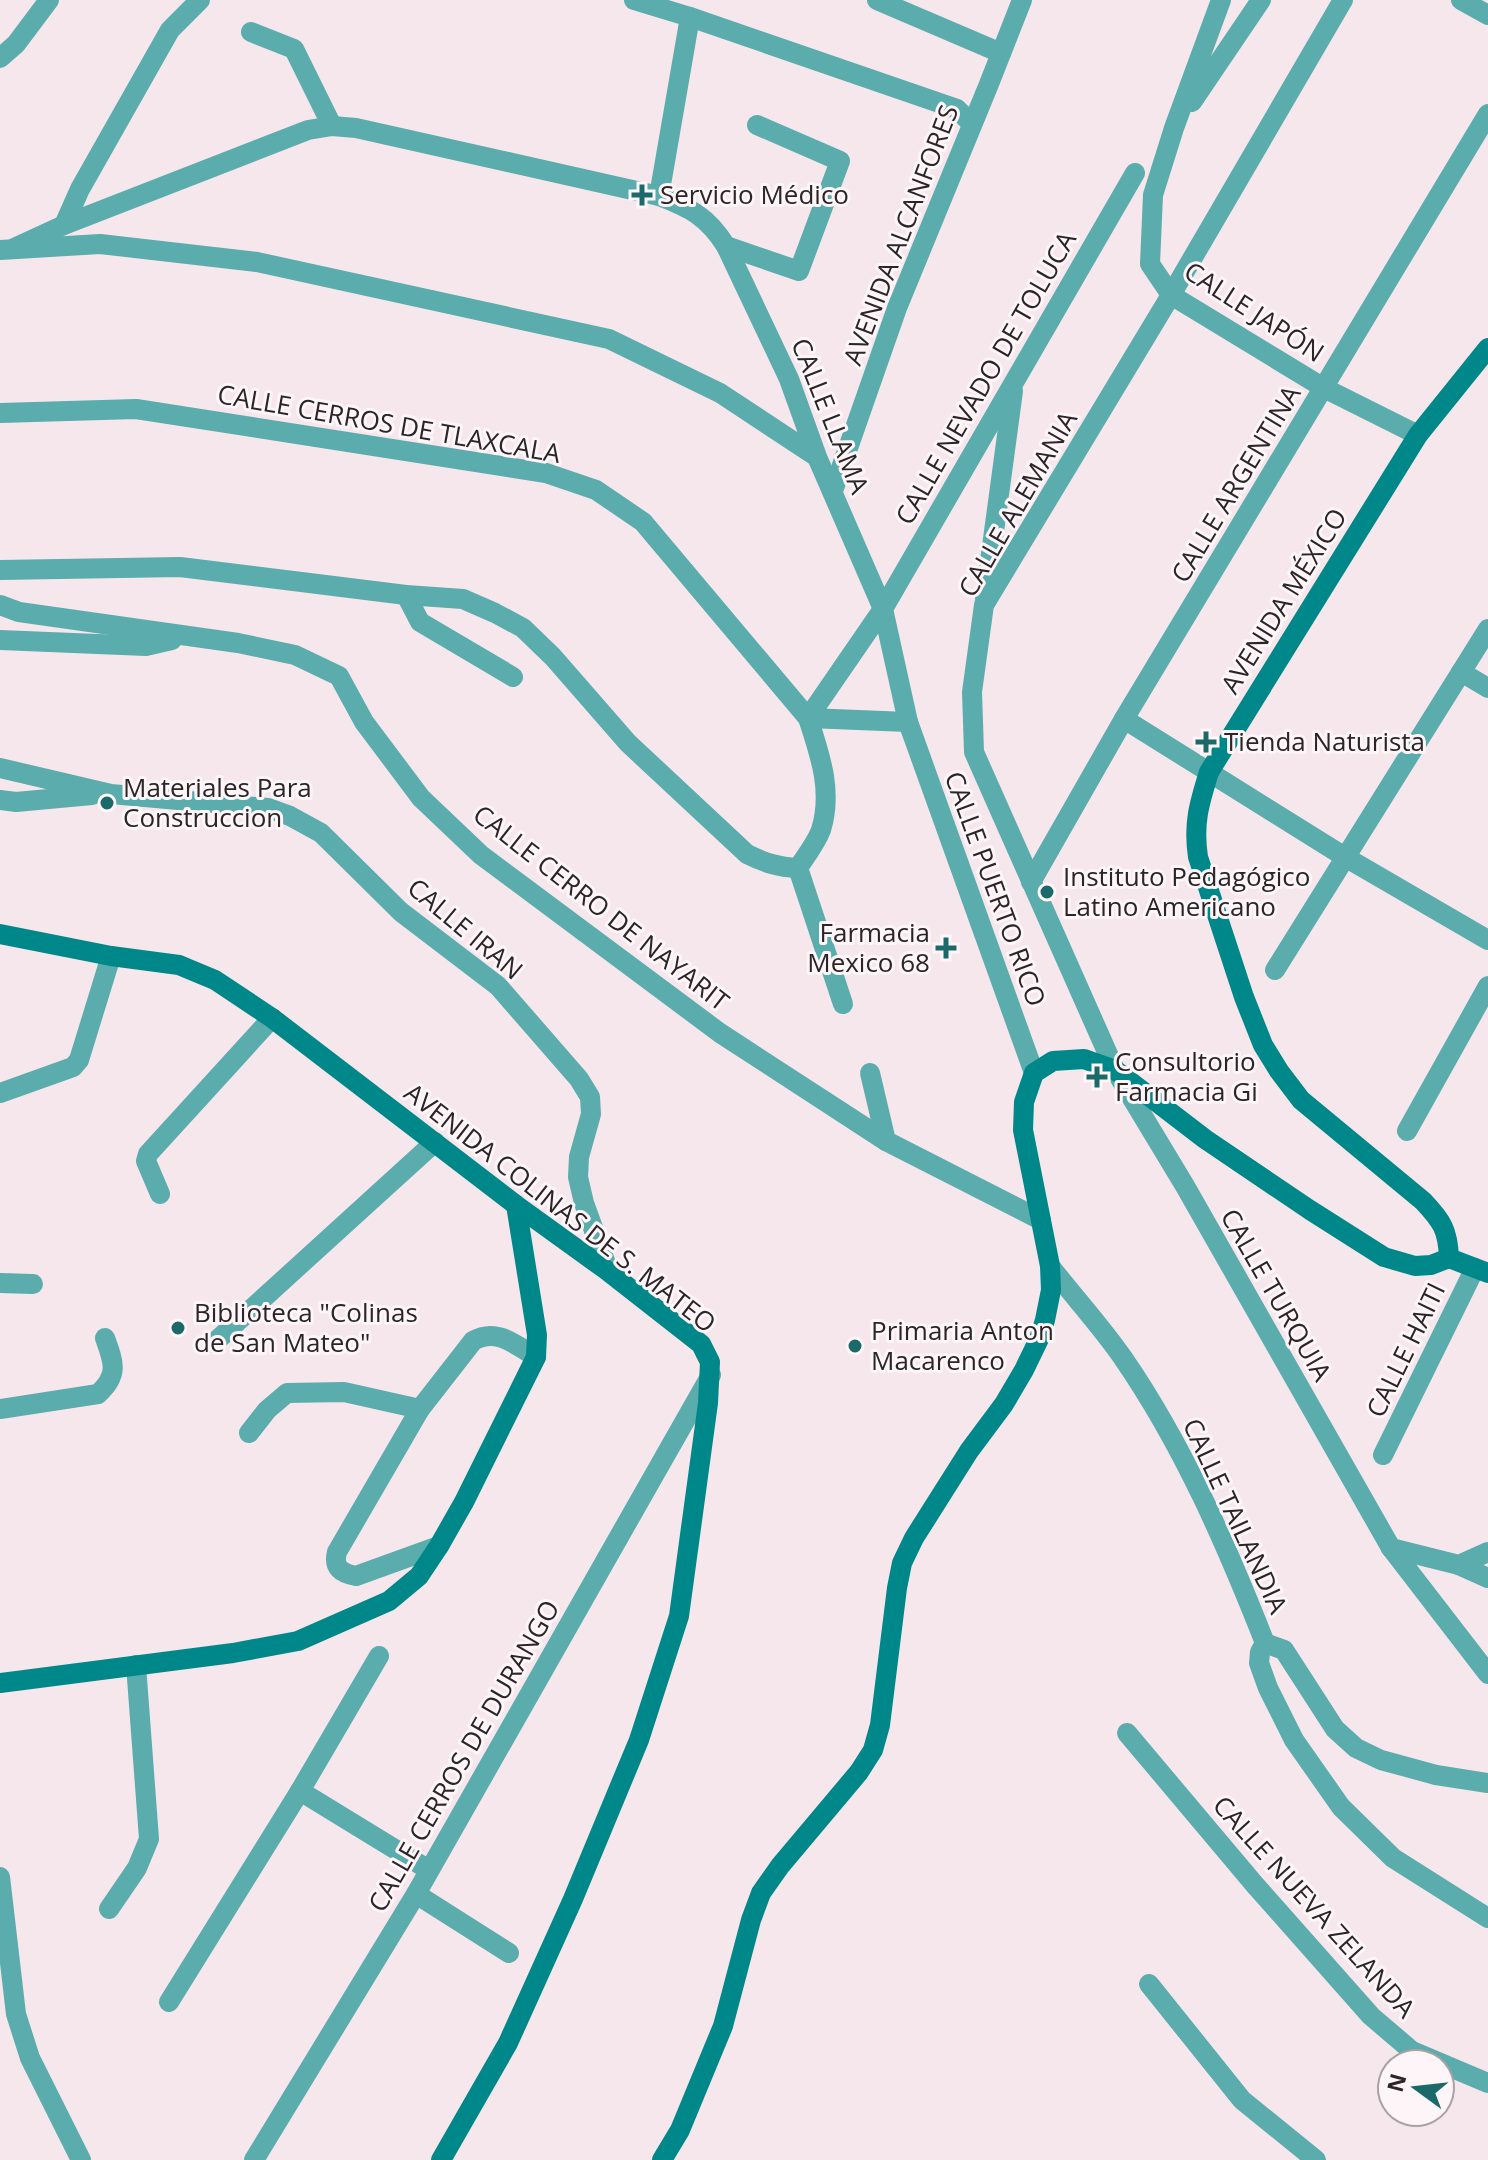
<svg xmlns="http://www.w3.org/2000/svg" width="1488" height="2160" font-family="'Open Sans',sans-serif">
<rect width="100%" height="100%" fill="#f5e7eb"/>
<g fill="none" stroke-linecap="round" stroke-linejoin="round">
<g stroke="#5aacad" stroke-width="20">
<path d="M634 0 690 17 957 109 972 124"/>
<path d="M877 0 1001 53"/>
<path d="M1221 0 1174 128 1153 195 1150 264 1171 295 1324 388 1418 435"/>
<path d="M1343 0 1171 295 984 605 972 692 974 752 1115 1070 1185 1186 1391 1548 1488 1674"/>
<path d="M1461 0 1488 15"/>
<path d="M251 32 294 49 332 126"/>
<path d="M0 58 16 44 49 0"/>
<path d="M1192 102 1261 0"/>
<path d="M659 196 690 17"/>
<path d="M64 225 80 189 170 30 200 0"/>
<path d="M726 246 799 271 840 161 757 125"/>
<path d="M14 248 64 225 308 130 332 126 356 128 659 196C690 208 707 216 726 246L789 379 817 457 883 609 908 722 1034 1073"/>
<path d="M0 250 100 244 257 262 609 339 720 393 817 457"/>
<path d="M0 413 136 409 546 473 596 490 643 522 808 718 908 722"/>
<path d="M833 491 897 308 989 84 1022 0"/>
<path d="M0 570 180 567 406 595 463 599 495 613 523 628 553 657 628 743 747 854C765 863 778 867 798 868"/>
<path d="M406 595 420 622 513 677"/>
<path d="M985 598 1013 391"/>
<path d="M0 605 19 612 238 643 295 655 339 676 364 722 421 798 481 855 720 1033 886 1141 1041 1220"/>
<path d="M0 640 146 646 172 640"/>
<path d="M1461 672 1488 688"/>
<path d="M1124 719 1345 857 1488 940"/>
<path d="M0 768 111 794 268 808 290 816 321 833 401 912 498 986 579 1079 590 1097 591 1114 579 1157 578 1177 584 1203 609 1272"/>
<path d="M0 800 16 802 92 795"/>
<path d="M798 868C806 856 816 843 821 830 833 791 820 755 808 718L883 609 1135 173"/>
<path d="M798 868 843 1004"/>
<path d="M1031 882 1124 719 1488 114"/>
<path d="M1275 970 1488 629"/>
<path d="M870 1073 886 1141"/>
<path d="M0 1093 73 1067 79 1060 111 956"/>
<path d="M1407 1131 1488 986"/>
<path d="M160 1194 146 1161 148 1154 272 1018"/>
<path d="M1050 1266C1074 1297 1101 1326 1123 1358 1183 1445 1226 1544 1265 1643L1260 1652 1259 1663 1268 1688 1294 1740 1341 1807 1393 1858 1488 1918"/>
<path d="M0 1283 33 1284"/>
<path d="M214 1343 435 1142"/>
<path d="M0 1409 98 1394C119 1375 114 1363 105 1338"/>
<path d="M249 1433 267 1410 287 1393 344 1392 420 1409"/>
<path d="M1383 1455 1475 1268"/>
<path d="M439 1546 356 1576C341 1573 333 1568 337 1552L420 1409 473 1341C497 1327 515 1345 536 1357"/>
<path d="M1391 1548 1459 1565 1488 1552"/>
<path d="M1459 1565 1488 1578"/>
<path d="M1265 1643 1284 1650 1335 1729 1356 1748 1381 1760 1436 1775 1488 1783"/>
<path d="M1127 1733 1255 1885 1371 2016 1412 2051 1488 2083"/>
<path d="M300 1791 429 1870"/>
<path d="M0 1877 16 2014 30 2058 81 2160"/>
<path d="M416 1894 509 1953"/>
<path d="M109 1909 137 1868 149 1839 136 1665"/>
<path d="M1149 1984 1242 2100 1316 2160"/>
<path d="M169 2002 300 1791 379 1656"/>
<path d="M254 2160 416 1894 711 1375"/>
</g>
<g stroke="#008789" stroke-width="20">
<path d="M0 934 111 956 179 965 215 980 272 1018 516 1205 609 1272 701 1344 710 1362 708 1403 679 1616 639 1740 573 1899 508 2043 441 2160"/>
<path d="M1449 1258C1448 1230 1442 1221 1423 1201L1301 1100 1279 1071 1263 1045 1244 997 1198 857C1193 824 1199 804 1209 772L1418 435 1488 348"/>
<path d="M1449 1258 1488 1273"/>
<path d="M0 1683 233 1653 298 1641 389 1601 419 1576 439 1546 464 1502 536 1357 537 1335 516 1205"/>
<path d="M662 2160 680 2130 723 2026 751 1920 761 1893 780 1866 859 1772 873 1750 880 1725 897 1588 902 1563 914 1538 969 1451 1004 1404 1024 1370 1039 1339 1045 1320 1051 1290 1050 1266 1023 1130 1024 1102 1034 1073 1053 1061 1084 1059 1115 1070 1205 1139 1310 1210 1384 1257 1415 1266 1431 1265 1449 1258"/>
</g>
</g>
<g fill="#1c696a" stroke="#fef5f8" stroke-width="3">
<path d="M638 183h8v8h8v8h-8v8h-8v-8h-8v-8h8z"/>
<path d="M1202 730h8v8h8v8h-8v8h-8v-8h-8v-8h8z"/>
<circle cx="107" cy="803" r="8"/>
<circle cx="1047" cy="892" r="8"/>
<path d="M942 936h8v8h8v8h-8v8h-8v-8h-8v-8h8z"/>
<path d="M1093 1065h8v8h8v8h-8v8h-8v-8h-8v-8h8z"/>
<circle cx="178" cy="1328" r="8"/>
<circle cx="855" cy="1346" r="8"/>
</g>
<g text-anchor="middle" stroke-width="6" stroke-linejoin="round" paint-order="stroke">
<g font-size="26" fill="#2a2527" stroke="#fef5f8" text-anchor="start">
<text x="660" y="204">Servicio Médico</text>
<text x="1224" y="751">Tienda Naturista</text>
<text x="123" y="797">Materiales Para<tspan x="123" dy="30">Construccion</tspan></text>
<text x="1063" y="886">Instituto Pedagógico<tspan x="1063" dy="30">Latino Americano</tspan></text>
<text x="930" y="942" text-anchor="end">Farmacia<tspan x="930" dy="30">Mexico 68</tspan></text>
<text x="1115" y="1071">Consultorio<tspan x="1115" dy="30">Farmacia Gi</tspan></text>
<text x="194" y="1322">Biblioteca "Colinas<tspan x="194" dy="30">de San Mateo"</tspan></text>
<text x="871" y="1340">Primaria Anton<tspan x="871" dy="30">Macarenco</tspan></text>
</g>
<g font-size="26" fill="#2a2527" stroke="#fef5f8">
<text transform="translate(901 235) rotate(-69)" y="9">AVENIDA ALCANFORES</text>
<text transform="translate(1254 312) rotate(33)" y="9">CALLE JAPÓN</text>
<text transform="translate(986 378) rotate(-60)" y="9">CALLE NEVADO DE TOLUCA</text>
<text transform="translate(830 416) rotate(68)" y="9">CALLE LLAMA</text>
<text transform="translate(389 424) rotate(10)" y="9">CALLE CERROS DE TLAXCALA</text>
<text transform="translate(1236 484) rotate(-59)" y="9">CALLE ARGENTINA</text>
<text transform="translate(1018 504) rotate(-60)" y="9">CALLE ALEMANIA</text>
<text transform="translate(1284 601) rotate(-58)" y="9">AVENIDA MÉXICO</text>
<text transform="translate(995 889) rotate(70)" y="9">CALLE PUERTO RICO</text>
<text transform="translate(601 908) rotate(38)" y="9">CALLE CERRO DE NAYARIT</text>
<text transform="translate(465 929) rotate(40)" y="9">CALLE IRAN</text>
<text transform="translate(560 1208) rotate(38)" y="9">AVENIDA COLINAS DE S. MATEO</text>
<text transform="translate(1276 1295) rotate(60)" y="9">CALLE TURQUIA</text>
<text transform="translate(1406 1350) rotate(-64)" y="9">CALLE HAITI</text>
<text transform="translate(1235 1516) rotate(65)" y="9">CALLE TAILANDIA</text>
<text transform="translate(464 1756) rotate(-60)" y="9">CALLE CERROS DE DURANGO</text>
<text transform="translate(1314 1907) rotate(48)" y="9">CALLE NUEVA ZELANDA</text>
</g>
</g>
<g transform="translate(1416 2088) rotate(285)"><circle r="38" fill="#fef5f8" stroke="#a9a2a4" stroke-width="2"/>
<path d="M0-6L14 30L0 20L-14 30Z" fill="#1c696a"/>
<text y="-12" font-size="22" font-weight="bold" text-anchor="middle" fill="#2a2527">N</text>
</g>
</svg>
